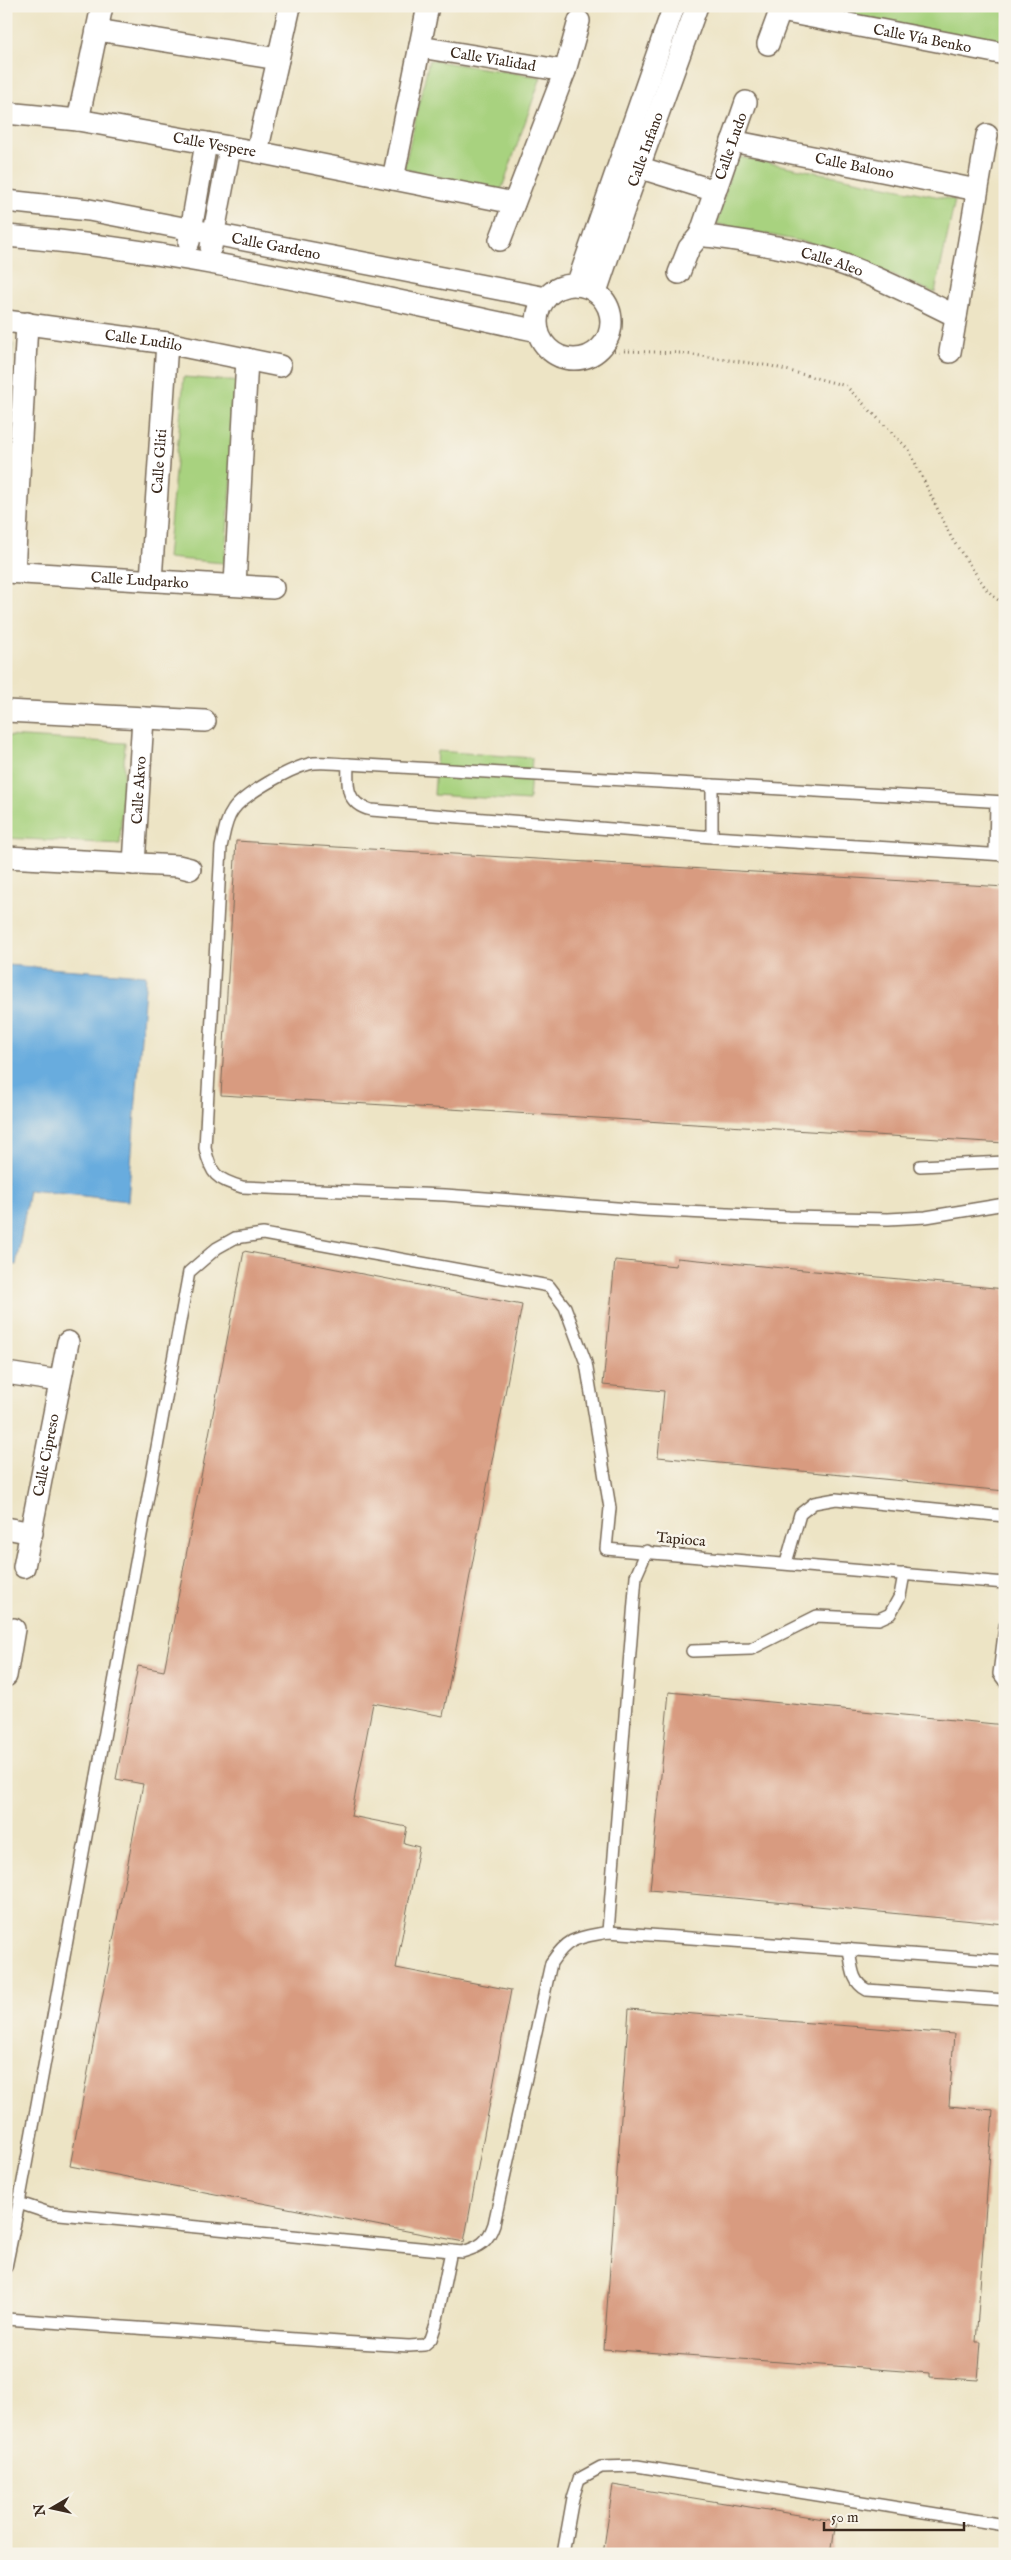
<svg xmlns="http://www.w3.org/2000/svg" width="1011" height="2560" font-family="'IM FELL English',serif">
<rect width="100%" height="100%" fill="#f7f3e8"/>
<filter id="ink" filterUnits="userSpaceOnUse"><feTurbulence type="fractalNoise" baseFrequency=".02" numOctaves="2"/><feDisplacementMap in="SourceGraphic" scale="10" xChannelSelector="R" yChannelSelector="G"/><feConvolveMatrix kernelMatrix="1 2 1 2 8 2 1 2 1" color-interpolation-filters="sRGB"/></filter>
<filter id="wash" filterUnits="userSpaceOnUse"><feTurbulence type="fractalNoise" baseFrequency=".0096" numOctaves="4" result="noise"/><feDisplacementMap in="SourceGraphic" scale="20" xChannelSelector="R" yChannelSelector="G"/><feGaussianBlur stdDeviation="1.12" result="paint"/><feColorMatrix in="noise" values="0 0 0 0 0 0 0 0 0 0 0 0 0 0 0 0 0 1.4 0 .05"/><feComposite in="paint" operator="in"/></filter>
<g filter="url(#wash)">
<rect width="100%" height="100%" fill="#ede4c5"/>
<g fill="#a8d27f" stroke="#727e4e">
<path d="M806 6H1005V46Z"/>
<path d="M429 60 541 77 501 191 404 169Z"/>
<path d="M735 156 955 200 935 293 823 246 717 224Z"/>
<path d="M6 344H13L6 449Z"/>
<path d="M184 377 241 382 224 563 167 558Z"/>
<path d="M6 736 125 743 120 844 6 838Z"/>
<path d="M437 751 532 758 529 801 434 795Z"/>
</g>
<path fill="#68acde" stroke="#526b7e" d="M6 965 146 975 128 1201 29 1190 16 1265 6 1264Z"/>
<g id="blocks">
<g fill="#d89b80">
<path d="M236 841 1005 887V1143L221 1095Z"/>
<path d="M244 1251 522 1305 443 1716 373 1703 351 1816 407 1827 404 1843 419 1847 396 1968 511 1990 464 2242 70 2166 143 1784 116 1779 138 1666 164 1671Z"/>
<path d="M677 1258 1005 1289V1491L658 1457 664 1391 603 1385 615 1260 676 1266Z"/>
<path d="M669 1692 1005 1725V1924L650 1890Z"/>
<path d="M629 2009 954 2034 949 2106 993 2110 976 2342H981L978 2380 930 2377V2373L604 2349Z"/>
<path d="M613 2485 836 2521 831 2554H603Z"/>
</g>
</g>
</g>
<g filter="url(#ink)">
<use href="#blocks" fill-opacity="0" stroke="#796b58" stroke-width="1"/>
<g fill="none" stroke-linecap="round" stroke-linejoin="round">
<defs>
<g id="lane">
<path d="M348 764 712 785"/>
<path d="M1005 802 712 785V837L1005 855"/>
<path d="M712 837 371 810C346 804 347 786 348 764 336 764 320 761 309 764 289 769 244 794 233 810 225 821 224 835 221 847L205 1148C211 1175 216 1179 242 1187L445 1195 643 1210 789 1217 888 1219 926 1217 1005 1204"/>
<path d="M995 854 996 802"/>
<path d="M920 1166 1005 1162"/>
<path d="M786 1563 800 1514 814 1503 836 1499 1005 1516"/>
<path d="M1005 1583 606 1549 610 1508 586 1363 565 1307 549 1286 263 1234 235 1238 217 1248 189 1272 19 2203 49 2213 462 2252C480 2247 488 2242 494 2224L551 1963C569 1936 578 1938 608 1932L1005 1961"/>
<path d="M1005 1626 999 1674 1005 1682"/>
<path d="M692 1651 751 1649 817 1616 879 1619 890 1614 900 1596 904 1574"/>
<path d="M608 1932 636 1576 647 1551"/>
<path d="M849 1949C852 1966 851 1982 867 1990L1005 2000"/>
<path d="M6 2267 19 2203"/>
<path d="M6 2319 340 2342 409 2346 424 2345 431 2339 436 2324 451 2251"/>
<path d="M563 2554 573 2498 579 2479 601 2467 637 2466 1005 2525"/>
</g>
<g id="street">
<path id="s1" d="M781 11 1005 54"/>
<path d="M97 30 278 59"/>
<path d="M768 44 782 6"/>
<path id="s2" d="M420 47 565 71"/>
<path id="s3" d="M6 113 78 120 257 152 514 203"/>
<path d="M78 120 102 6"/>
<path id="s4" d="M732 141 977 190"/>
<path d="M257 152 289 11"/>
<path d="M625 163 715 191"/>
<path d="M393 179 428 6"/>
<path id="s5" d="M6 201 89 210 546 298"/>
<path id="s6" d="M700 235C749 242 798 248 845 265 883 279 919 298 956 316"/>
<path d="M6 236C186 250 362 294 538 331"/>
<path d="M500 240 565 71 579 21"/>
<path d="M189 242 206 143"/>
<path d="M211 247 230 148"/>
<path id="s7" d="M679 273 689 248 700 235 746 102"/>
<circle cx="574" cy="322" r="37"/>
<path d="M577 285 674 6"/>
<path id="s8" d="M596 292 627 200 697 6"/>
<path id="s9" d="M6 321 167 343 280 366"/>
<path d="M950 352 987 135"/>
<path id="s10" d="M6 572 273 588"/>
<path d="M14 572 27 323"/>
<path id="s11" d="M151 580 167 343"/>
<path d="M235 585 247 359"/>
<path d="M6 711 205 721"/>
<path d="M6 857 178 866 190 869"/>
<path id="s12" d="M134 864 143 718"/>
<path d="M6 1373 59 1381"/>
<path d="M6 1528 32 1533"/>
<path id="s13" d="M24 1567 68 1342"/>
<path d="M6 1676 14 1629"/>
</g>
</defs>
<use href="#lane" stroke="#796b58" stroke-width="14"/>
<use href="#street" stroke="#796b58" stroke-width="24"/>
<path stroke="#796b58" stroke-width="3" stroke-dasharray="1 4" stroke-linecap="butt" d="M599 350 680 353 771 366 846 386 909 450 952 539 987 590 1005 606"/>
<use href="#lane" stroke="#fff" stroke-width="11"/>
<use href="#street" stroke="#fff" stroke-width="21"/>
</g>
</g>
<g text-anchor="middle" stroke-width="5" stroke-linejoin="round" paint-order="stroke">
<g font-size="15" fill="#3b2a1e" stroke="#f7f3e8">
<text dy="5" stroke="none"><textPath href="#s1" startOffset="144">Calle Vía Benko</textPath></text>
<text dy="5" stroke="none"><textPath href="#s2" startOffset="74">Calle Vialidad</textPath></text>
<text dy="5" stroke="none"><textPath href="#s3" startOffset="211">Calle Vespere</textPath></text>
<text dy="5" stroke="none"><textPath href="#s7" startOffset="138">Calle Ludo</textPath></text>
<text dy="5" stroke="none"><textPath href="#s8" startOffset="151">Calle Infano</textPath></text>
<text dy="5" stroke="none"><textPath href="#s4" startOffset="125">Calle Balono</textPath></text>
<text dy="5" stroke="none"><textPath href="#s5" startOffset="274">Calle Gardeno</textPath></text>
<text dy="5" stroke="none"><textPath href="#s6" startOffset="135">Calle Aleo</textPath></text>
<text dy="5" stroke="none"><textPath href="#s9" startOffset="139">Calle Ludilo</textPath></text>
<text dy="5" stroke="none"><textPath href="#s11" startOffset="119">Calle Gliti</textPath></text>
<text dy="5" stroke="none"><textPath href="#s10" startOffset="134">Calle Ludparko</textPath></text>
<text dy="5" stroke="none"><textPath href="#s12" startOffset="74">Calle Akvo</textPath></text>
<text dy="5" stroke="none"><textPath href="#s13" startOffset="114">Calle Cipreso</textPath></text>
<text transform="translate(681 1539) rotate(5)" y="5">Tapioca</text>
</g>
</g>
<rect width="1011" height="2560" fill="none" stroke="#f7f3e8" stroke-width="25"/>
<g transform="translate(52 2508) rotate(261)" stroke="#f7f3e8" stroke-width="4" paint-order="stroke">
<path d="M0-4L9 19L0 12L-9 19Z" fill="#3b2a1e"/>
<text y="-8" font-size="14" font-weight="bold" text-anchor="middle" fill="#3b2a1e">N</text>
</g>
<path d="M824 2522v8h140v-8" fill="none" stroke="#3b2a1e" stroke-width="2.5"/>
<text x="831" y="2522" font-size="15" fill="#3b2a1e" stroke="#f7f3e8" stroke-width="4" paint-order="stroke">50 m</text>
</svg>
